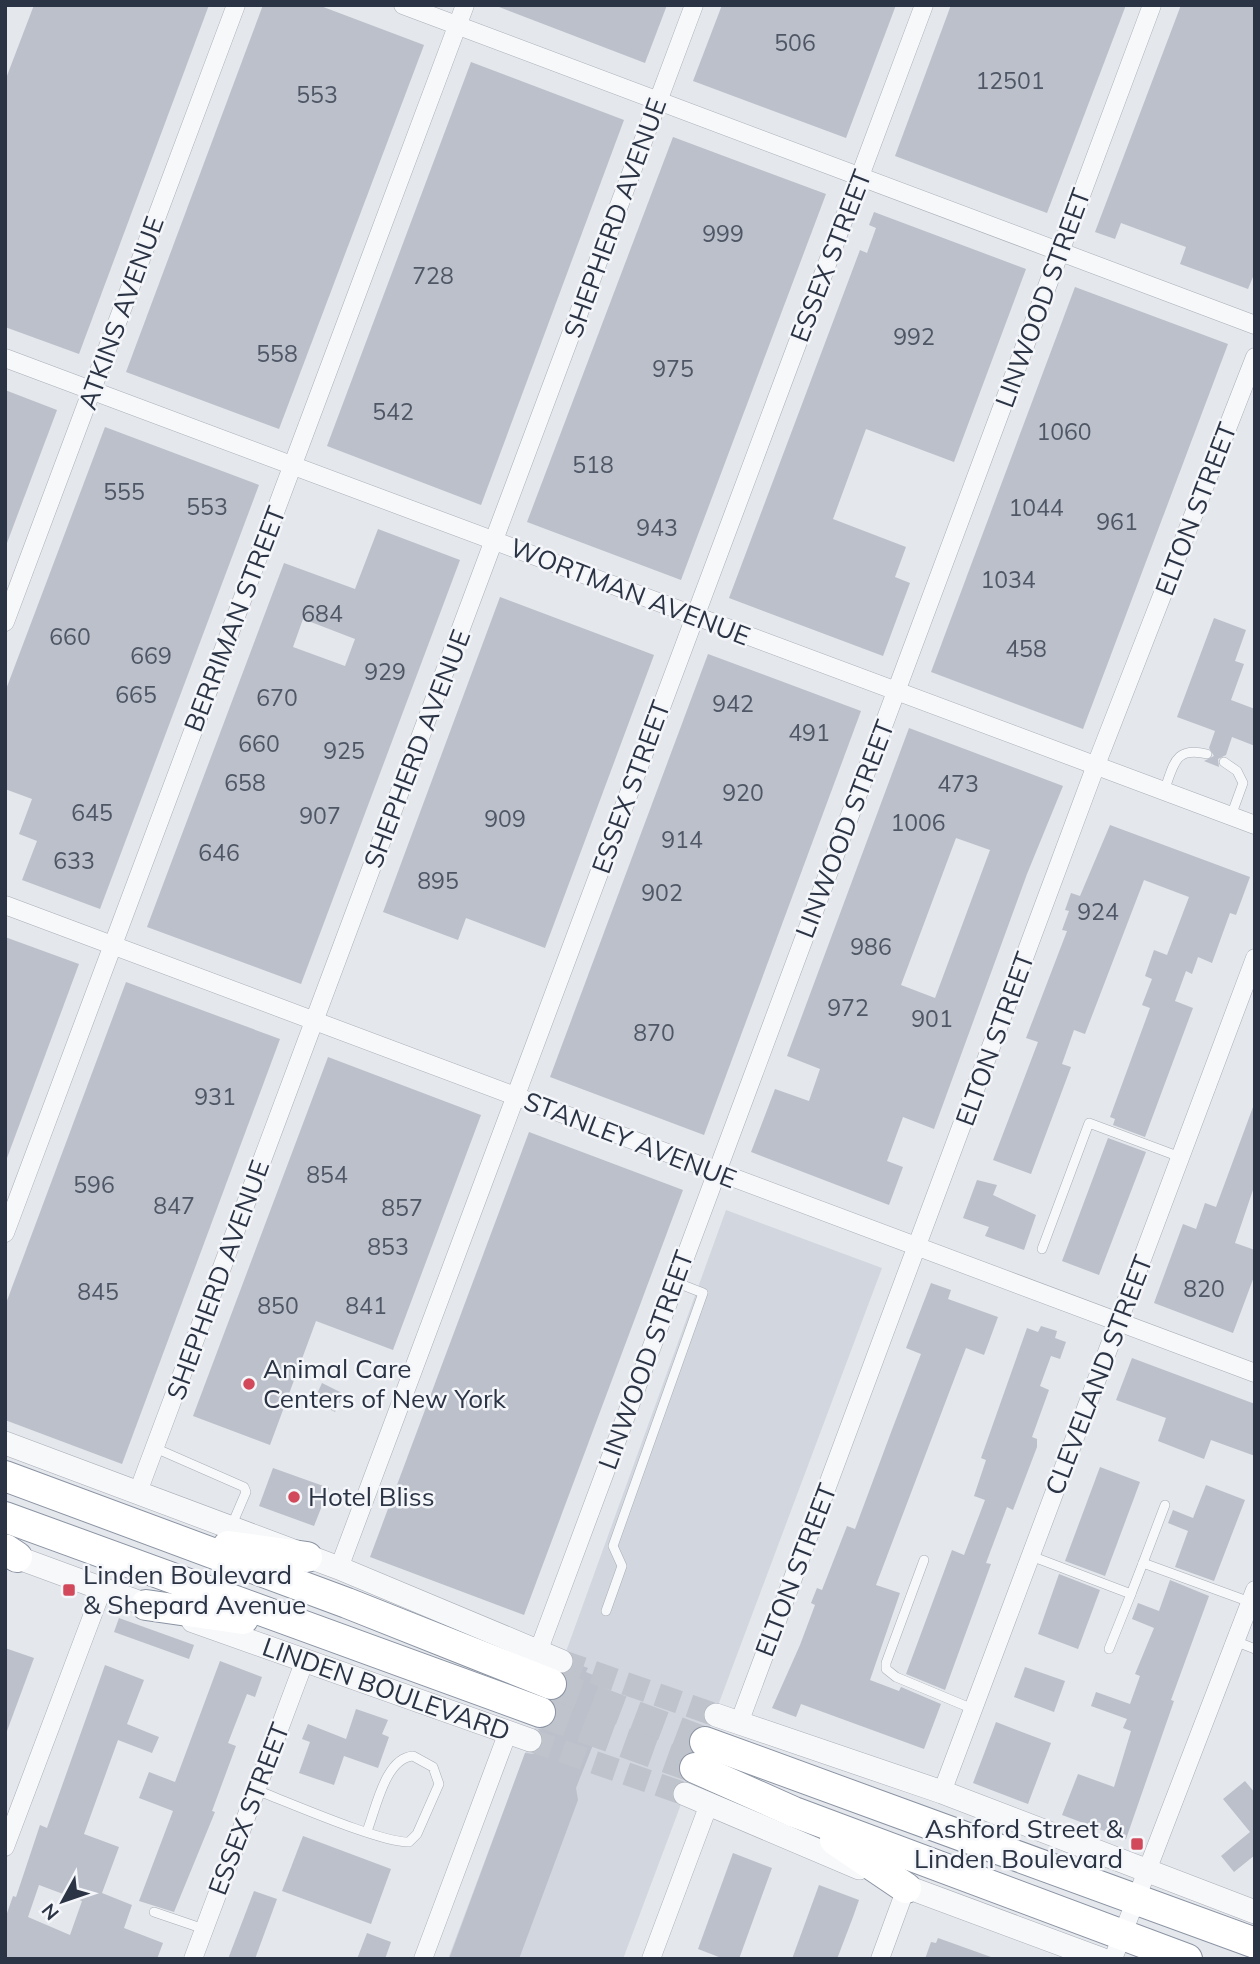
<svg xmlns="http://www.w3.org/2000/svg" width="1260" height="1964" font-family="Mulish,sans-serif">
<rect width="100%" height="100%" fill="#e4e7ec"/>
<path fill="#d2d6de" d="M726 1210 882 1268 623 1959H448L551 1684 559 1671Z"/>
<g fill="#bbc0ca" fill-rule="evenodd">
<path d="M34 5H209L79 354 5 327V81Z"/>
<path d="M263 5H318L424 45 279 429 126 372Z"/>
<path d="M494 5H667L645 63Z"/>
<path d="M722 5H896L846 138 693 81Z"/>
<path d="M951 5H1126L1047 213 895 156Z"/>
<path d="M1181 5H1255V272L1248 289 1180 264 1186 247 1121 223 1115 239 1095 232Z"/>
<path d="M471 62 624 120 481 505 327 446Z"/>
<path d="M673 137 826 194 681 580 527 522Z"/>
<path d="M874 212 1026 269 954 462 866 429 833 519 906 547 895 577 910 583 883 656 729 598 860 250 867 253 876 228 869 225Z"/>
<path d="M1075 287 1228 344 1083 729 931 672Z"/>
<path d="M5 390 57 410 7 543 5 542Z"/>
<path d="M105 427 259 485 100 909 22 880 37 841 19 834 32 799 5 789V692Z"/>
<path d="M378 529 460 560 301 984 147 927 284 563 355 589ZM303 619 355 639 345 666 293 647Z"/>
<path d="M500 597 654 655 545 948 466 918 458 940 383 912Z"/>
<path d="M1214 618 1246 630 1235 661 1244 664 1231 700 1255 709V746L1232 737 1226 755 1218 759 1219 767 1204 761 1214 756 1209 748 1215 731 1177 717Z"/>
<path d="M708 654 861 711 704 1135 550 1077Z"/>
<path d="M909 728 1063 786 1027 874 934 1129 903 1117 887 1161 903 1167 889 1205 751 1152 775 1089 809 1101 820 1069 787 1056ZM956 838 990 850 935 998 901 985Z"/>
<path d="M1110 825 1250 877 1236 915 1230 913 1212 963 1198 957 1192 974 1186 971 1175 1001 1193 1008 1145 1137 1113 1125 1115 1119 1110 1117 1150 1008 1142 1005 1152 979 1145 976 1154 950 1167 955 1189 897 1144 880 1085 1034 1074 1030 1062 1064 1071 1067 1031 1174 993 1160 1038 1042 1026 1038 1067 931 1062 930 1069 911 1065 910 1071 893 1080 896Z"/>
<path d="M5 937 79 964 7 1158H5Z"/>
<path d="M126 982 280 1039 122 1464 5 1420V1306Z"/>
<path d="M328 1057 481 1115 393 1350 316 1321 270 1445 193 1416Z"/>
<path d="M1253 1107 1255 1184 1235 1243 1255 1250V1274L1233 1333 1154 1303 1183 1224 1196 1229 1205 1203 1216 1207Z"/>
<path d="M529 1132 683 1190 524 1615 370 1557Z"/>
<path d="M1108 1138 1146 1152 1099 1275 1062 1261Z"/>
<path d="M977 1180 997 1185 993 1195 1036 1215 1024 1250 985 1236 989 1227 963 1218Z"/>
<path d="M931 1283 951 1290 948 1299 998 1317 984 1355 966 1348 876 1585 900 1593 870 1680 899 1691 901 1687 941 1704 924 1749 801 1704 796 1717 772 1708 800 1645 815 1605 811 1603 817 1588 822 1590 847 1526 855 1529 893 1427 921 1354 906 1348Z"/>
<path d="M1041 1326 1057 1331 1055 1338 1066 1342 1060 1359 1051 1356 1040 1386 1049 1390 1032 1437 1037 1439V1447L1013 1510 1007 1507 986 1563 991 1564 945 1690 906 1674 952 1550 964 1555 985 1500 974 1496 986 1460 981 1458 1027 1328 1038 1332Z"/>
<path d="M1132 1358 1255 1404V1456L1211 1440 1204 1459 1158 1441 1166 1418 1116 1400Z"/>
<path d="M322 1383 344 1394 335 1412 314 1401Z"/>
<path d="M1100 1467 1140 1482 1105 1576 1065 1561Z"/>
<path d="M273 1468 329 1488 314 1526 259 1506Z"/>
<path d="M1206 1485 1245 1500 1214 1581 1175 1567 1188 1531 1168 1523 1173 1510 1193 1518Z"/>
<path d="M1059 1574 1100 1590 1078 1649 1038 1634Z"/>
<path d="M1170 1580 1209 1596 1171 1700 1174 1701 1126 1839 1062 1815 1078 1774 1114 1787 1131 1731 1123 1728 1127 1719 1091 1706 1096 1692 1130 1704 1140 1676 1135 1674 1154 1628 1132 1619 1138 1603 1159 1611Z"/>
<path d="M119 1618 194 1645 189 1659 114 1632Z"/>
<path d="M5 1648 34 1658 7 1731 5 1730Z"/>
<path d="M220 1661 262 1677 255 1697 247 1694 228 1743 236 1746 212 1811 215 1812 174 1912 139 1901 173 1811 139 1798 149 1772 175 1782Z"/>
<path d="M574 1663 588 1668 586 1672 600 1678 599 1687H602L593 1745 576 1788 578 1800 519 1959H449L525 1753 533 1754 543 1745 544 1737 538 1729 551 1726 556 1719 554 1701 567 1691 565 1674Z"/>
<path d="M105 1665 144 1680 127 1724 159 1737 152 1753 118 1740 84 1834 119 1847 102 1893 132 1905 124 1928 163 1943 157 1959H5V1919L13 1896 16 1897 40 1825 47 1828ZM39 1885 82 1901 70 1935 28 1917Z"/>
<path d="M1025 1667 1065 1681 1054 1712 1014 1697Z"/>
<path d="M356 1709 388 1720 382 1734 389 1737 378 1768 344 1756 334 1785 299 1773 310 1742 302 1739 308 1724 346 1739Z"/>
<path d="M996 1722 1051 1743 1028 1804 973 1783Z"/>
<path d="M1245 1781 1255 1793V1855L1234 1872 1221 1856 1250 1832 1223 1799Z"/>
<path d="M303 1836 391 1869 371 1924 282 1891Z"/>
<path d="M733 1853 772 1868 739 1959H724L698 1949Z"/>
<path d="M819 1885 859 1900 853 1917 837 1959H792Z"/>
<path d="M254 1891 277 1899 255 1959H228Z"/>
<path d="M367 1933 391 1942 385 1959H357Z"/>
<path d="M938 1938 991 1957 990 1959H925L931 1942 936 1943Z"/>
</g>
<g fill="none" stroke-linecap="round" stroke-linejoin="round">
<g stroke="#bfc3cb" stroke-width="23" stroke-dasharray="23 11" stroke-linecap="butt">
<path d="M561 1661 716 1715"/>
<path d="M530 1740 685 1794"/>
</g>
<g stroke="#bfc3cb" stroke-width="30" stroke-dasharray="30 15" stroke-linecap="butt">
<path d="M551 1684 705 1742"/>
<path d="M540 1712 695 1768"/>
</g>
<defs>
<g id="service">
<path d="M1224 762 1237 771 1243 783 1231 816"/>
<path d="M1164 791C1174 765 1174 746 1207 754"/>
<path d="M1042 1249 1089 1123 1180 1157"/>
<path d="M155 1448 244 1487 246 1492 231 1527"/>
<path d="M1031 1556 1131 1594 1143 1563 1250 1602"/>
<path d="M924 1560 886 1663V1669L896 1677 973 1709"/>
<path d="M1143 1563 1165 1505"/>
<path d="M606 1611 622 1566 613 1546 703 1293 675 1282"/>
<path d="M1235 1641 1255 1649"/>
<path d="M1109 1649 1131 1594"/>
<path d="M256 1790C288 1802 381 1843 409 1842L417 1834 439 1784 433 1767 413 1756C385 1758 376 1809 367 1831"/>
<path d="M154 1912 204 1929"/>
</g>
<g id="minor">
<path d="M403 5 1255 325"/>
<path d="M5 358 1255 825"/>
<path d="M5 622 236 5"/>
<path d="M5 905 1255 1373"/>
<path d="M5 1233 465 5"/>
<path d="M138 1492 694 5"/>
<path d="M339 1568 924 5"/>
<path d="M538 1652 1152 5"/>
<path d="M739 1723 1096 765 1255 357"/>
<path d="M942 1792 1255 958"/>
<path d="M5 1847 102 1590"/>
<path d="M193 1959 305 1660"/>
<path d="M423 1959 508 1732"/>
<path d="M651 1959 709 1804"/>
<path d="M880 1959 906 1888"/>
<path d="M1113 1959 1255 1590"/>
</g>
<g id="tertiary">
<path d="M5 1443 339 1568 561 1661"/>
<path d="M5 1553 160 1610"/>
<path id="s1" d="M193 1621 530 1740"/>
<path d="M716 1715 942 1792 1255 1912"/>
<path d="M685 1794 859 1868"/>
<path d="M891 1881 1101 1959"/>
</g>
<g id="trunk">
<path d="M5 1476 347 1603 551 1684"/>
<path d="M5 1517 540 1712"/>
<path d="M228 1546 307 1557"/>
<path d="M5 1549 17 1557"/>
<path d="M146 1605 243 1619"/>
<path d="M705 1742 1255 1943"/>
<path d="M695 1768 794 1812 1187 1959"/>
<path d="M835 1840 906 1888"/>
</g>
</defs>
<use href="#service" stroke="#a9aeb7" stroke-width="10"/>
<use href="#minor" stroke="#a9aeb7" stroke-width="19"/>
<use href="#tertiary" stroke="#a9aeb7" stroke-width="24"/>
<use href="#trunk" stroke="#8b94a3" stroke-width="32"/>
<use href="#service" stroke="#f7f8fa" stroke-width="9"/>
<use href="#minor" stroke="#f7f8fa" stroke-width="18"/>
<use href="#tertiary" stroke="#f7f8fa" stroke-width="23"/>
<use href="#trunk" stroke="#fff" stroke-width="30"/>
</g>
<g fill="#d1495b" stroke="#f4f6f9" stroke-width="2.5">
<circle cx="249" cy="1384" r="7"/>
<circle cx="294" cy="1497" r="7"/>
<rect x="62" y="1583" width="14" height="14" rx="3.5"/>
<rect x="1130" y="1837" width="14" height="14" rx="3.5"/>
</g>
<g text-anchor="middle" stroke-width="5" stroke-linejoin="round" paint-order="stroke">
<g font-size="23" fill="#4f5766">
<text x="795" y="51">506</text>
<text x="1010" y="89">12501</text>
<text x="317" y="103">553</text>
<text x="723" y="242">999</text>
<text x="433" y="284">728</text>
<text x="914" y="345">992</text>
<text x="277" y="362">558</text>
<text x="673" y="377">975</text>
<text x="393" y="420">542</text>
<text x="1064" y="440">1060</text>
<text x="593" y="473">518</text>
<text x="124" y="500">555</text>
<text x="207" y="515">553</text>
<text x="1036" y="516">1044</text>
<text x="1117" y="530">961</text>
<text x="657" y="536">943</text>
<text x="1008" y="588">1034</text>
<text x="322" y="622">684</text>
<text x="70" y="645">660</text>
<text x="1026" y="657">458</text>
<text x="151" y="664">669</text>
<text x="385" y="680">929</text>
<text x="136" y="703">665</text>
<text x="277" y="706">670</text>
<text x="733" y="712">942</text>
<text x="809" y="741">491</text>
<text x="259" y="752">660</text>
<text x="344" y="759">925</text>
<text x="245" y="791">658</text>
<text x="958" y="792">473</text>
<text x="743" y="801">920</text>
<text x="92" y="821">645</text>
<text x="320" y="824">907</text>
<text x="505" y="827">909</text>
<text x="918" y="831">1006</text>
<text x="682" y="848">914</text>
<text x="219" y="861">646</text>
<text x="74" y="869">633</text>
<text x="438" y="889">895</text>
<text x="662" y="901">902</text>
<text x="1098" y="920">924</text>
<text x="871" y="955">986</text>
<text x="848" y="1016">972</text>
<text x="932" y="1027">901</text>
<text x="654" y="1041">870</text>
<text x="215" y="1105">931</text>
<text x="327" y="1183">854</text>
<text x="94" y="1193">596</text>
<text x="174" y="1214">847</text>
<text x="402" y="1216">857</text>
<text x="388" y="1255">853</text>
<text x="1204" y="1297">820</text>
<text x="98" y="1300">845</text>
<text x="278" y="1314">850</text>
<text x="366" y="1314">841</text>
</g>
<g font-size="26" fill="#2b3445" stroke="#f4f6f9">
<text transform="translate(615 218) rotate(-70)" y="9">SHEPHERD AVENUE</text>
<text transform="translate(831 256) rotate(-69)" y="9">ESSEX STREET</text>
<text transform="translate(1043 298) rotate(-70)" y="9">LINWOOD STREET</text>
<text transform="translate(121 313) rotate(-70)" y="9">ATKINS AVENUE</text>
<text transform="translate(1196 509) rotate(-69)" y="9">ELTON STREET</text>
<text transform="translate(630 592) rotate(21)" y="9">WORTMAN AVENUE</text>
<text transform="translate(235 619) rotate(-69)" y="9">BERRIMAN STREET</text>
<text transform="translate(417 749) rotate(-69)" y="9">SHEPHERD AVENUE</text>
<text transform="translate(631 787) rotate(-70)" y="9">ESSEX STREET</text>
<text transform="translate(845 829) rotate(-69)" y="9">LINWOOD STREET</text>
<text transform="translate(995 1039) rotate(-70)" y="9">ELTON STREET</text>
<text transform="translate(630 1140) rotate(21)" y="9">STANLEY AVENUE</text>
<text transform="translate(218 1280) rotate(-70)" y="9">SHEPHERD AVENUE</text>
<text transform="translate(646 1360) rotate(-70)" y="9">LINWOOD STREET</text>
<text transform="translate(1099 1375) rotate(-69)" y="9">CLEVELAND STREET</text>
<text transform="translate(796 1570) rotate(-69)" y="9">ELTON STREET</text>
<text dy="9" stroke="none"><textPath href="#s1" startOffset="205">LINDEN BOULEVARD</textPath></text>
<text transform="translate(249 1809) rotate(-69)" y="9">ESSEX STREET</text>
</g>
<g font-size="26" fill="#2b3445" stroke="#f4f6f9" text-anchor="start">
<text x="263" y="1378">Animal Care<tspan x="263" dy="30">Centers of New York</tspan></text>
<text x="308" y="1506">Hotel Bliss</text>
<text x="83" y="1584">Linden Boulevard<tspan x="83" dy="30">&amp; Shepard Avenue</tspan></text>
<text x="1123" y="1838" text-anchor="end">Ashford Street &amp;<tspan x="1123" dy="30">Linden Boulevard</tspan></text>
</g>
</g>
<rect width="1260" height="1964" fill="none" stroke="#2b3445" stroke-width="14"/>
<g transform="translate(63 1901) rotate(230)" stroke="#f4f6f9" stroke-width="5" paint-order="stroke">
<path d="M0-5L12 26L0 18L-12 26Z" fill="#2b3445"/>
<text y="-10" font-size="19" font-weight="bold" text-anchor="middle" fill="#2b3445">N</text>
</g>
</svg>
